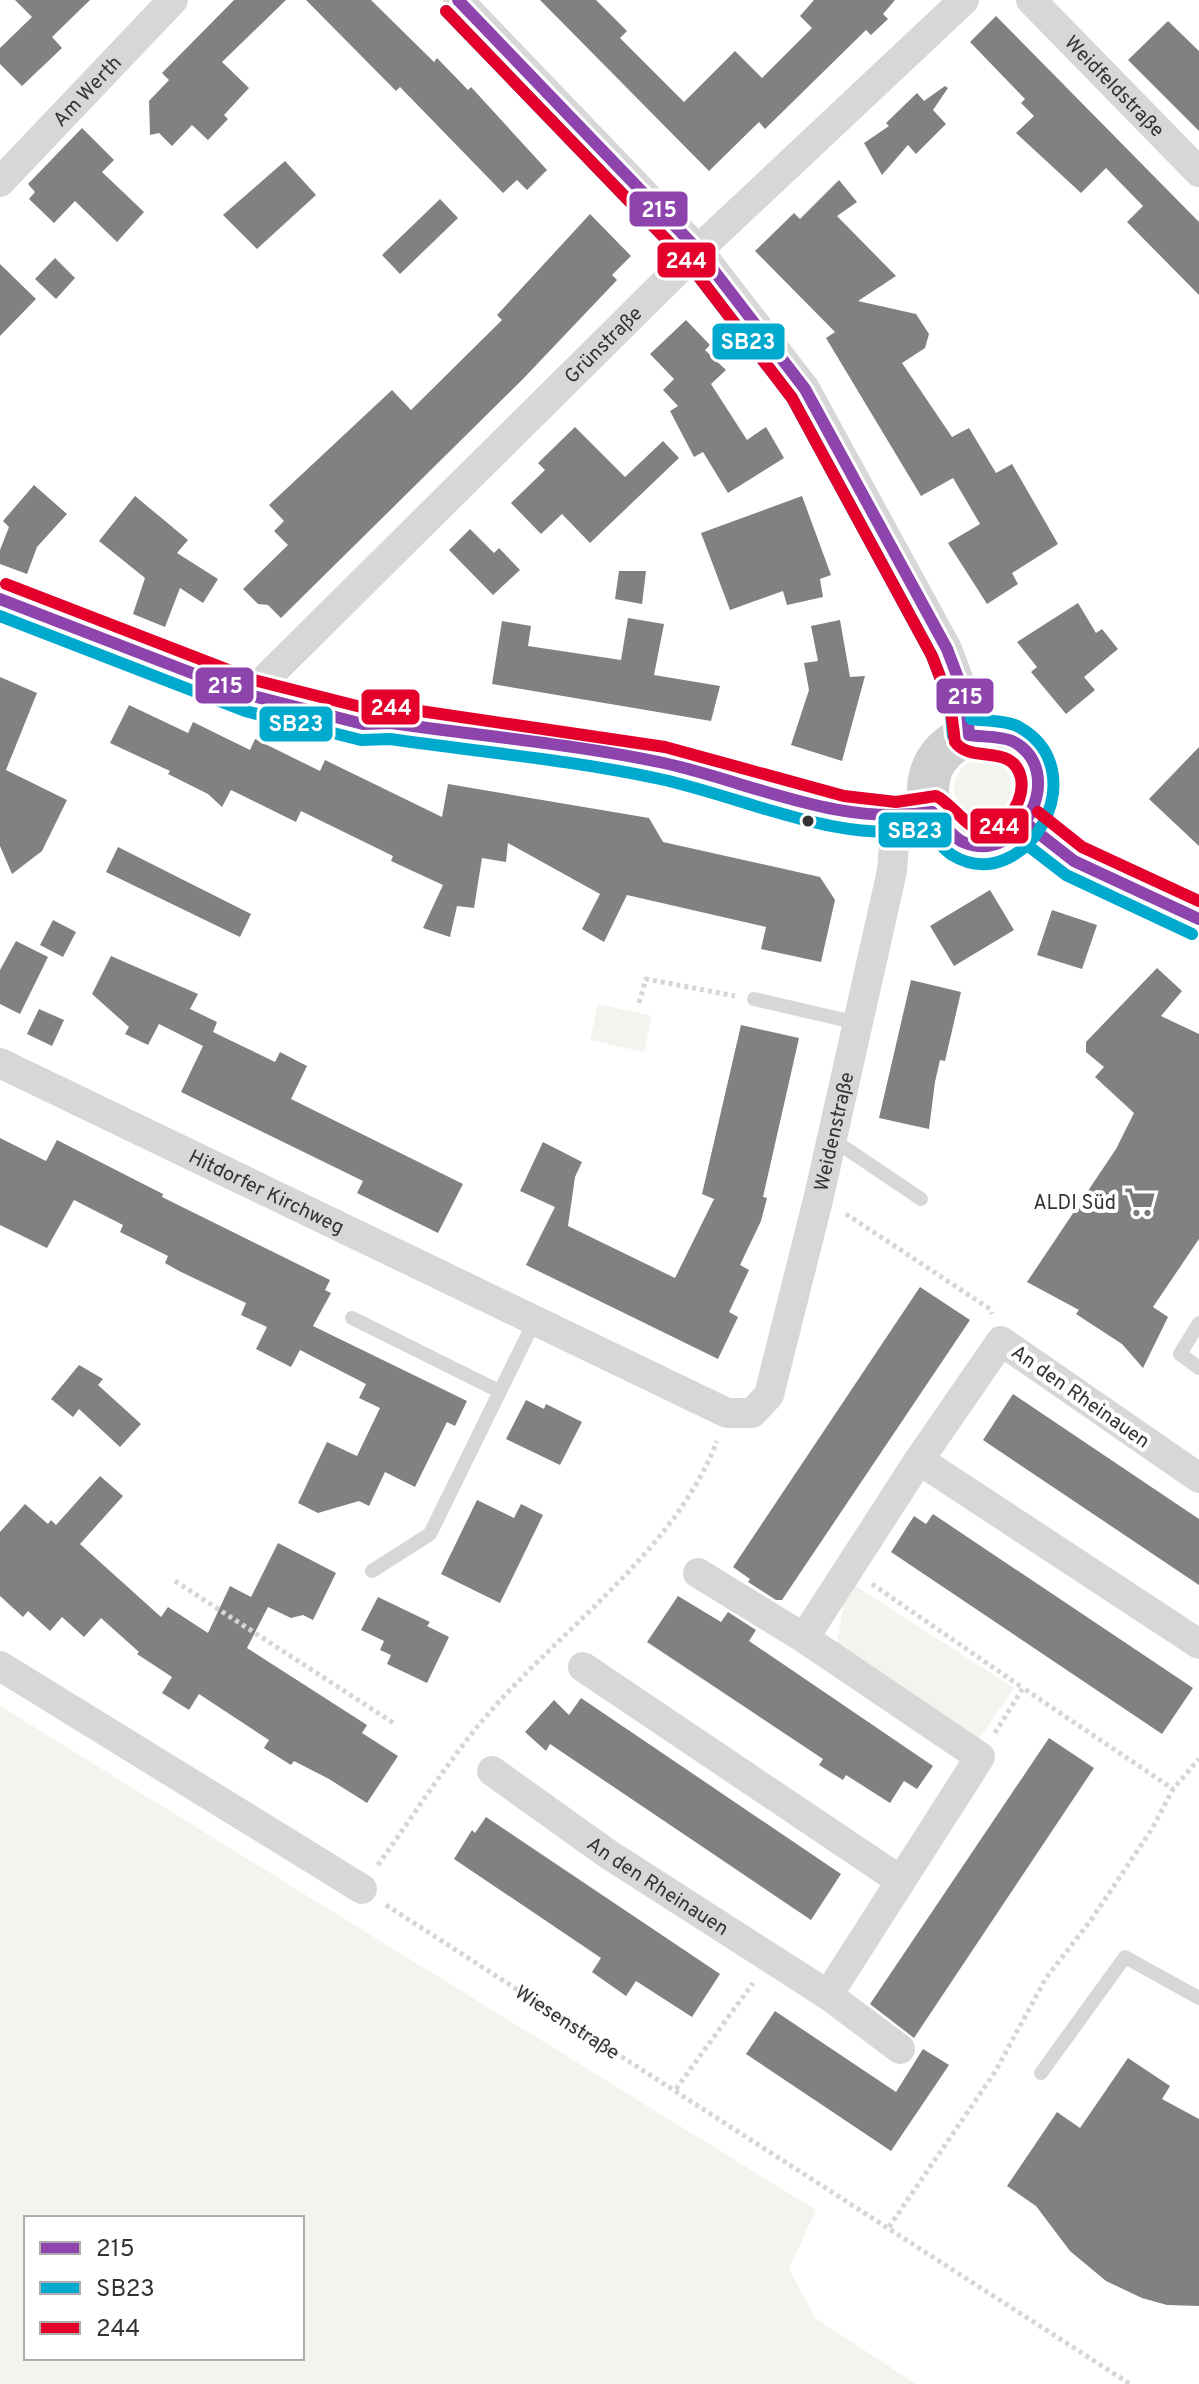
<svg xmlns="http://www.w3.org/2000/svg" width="1199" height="2384" font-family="Overpass,sans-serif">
<rect width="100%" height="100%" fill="#fff"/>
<g fill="#f1f5ed" fill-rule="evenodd">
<circle cx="983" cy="788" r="29"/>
<path d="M598 1004 652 1016 644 1052 590 1040Z"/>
<path d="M854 1585 1014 1688 976 1743 837 1643 844 1602Z"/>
<path d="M0 1706 816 2210 789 2269 815 2318 916 2384H0ZM26 2218H302V2358H26Z"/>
</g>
<g fill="#818181">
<path d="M15 0H90L52 37 62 48 22 86 0 64V48L32 17Z"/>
<path d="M234 0H286L222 62 249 88 224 115 228 119 208 140 192 125 172 146 159 133 150 135 149 101 169 80 162 73Z"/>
<path d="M306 0H371L434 62 437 58 468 90 471 87 547 170 527 190 517 180 503 193 400 87 396 91Z"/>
<path d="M540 0H596L627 31 620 38 684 102 735 51 762 78 812 28 800 16 814 0H895L883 14 888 19 871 35 866 30 765 129 759 122 709 171Z"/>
<path d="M996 16 1199 222V295L1127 222 1143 206 1106 168 1081 193 1016 133 1034 116 1021 103 1025 99 970 42Z"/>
<path d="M1168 21 1199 51V131L1128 60Z"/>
<path d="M945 86 948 88 933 110 946 124 916 154 908 145 882 175 864 143 889 126 886 123 917 93 924 101Z"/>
<path d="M82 128 114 160 102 172 144 212 117 242 75 201 54 223 29 199 35 192 28 184Z"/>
<path d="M285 161 316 195 257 249 223 215Z"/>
<path d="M839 180 857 202 837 216 896 276 858 301 916 314 929 334 925 348 902 363 952 437 969 428 996 473 1012 464 1058 544 1012 573 1018 584 987 604 948 543 980 524 953 478 921 496 826 338 835 332 755 251 794 213 800 219Z"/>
<path d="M440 199 458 218 400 274 382 255Z"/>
<path d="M590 214 631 256 612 275 617 280 522 380 281 618 268 605 258 604 243 589 288 545 274 531 284 521 269 505 392 390 411 410 502 320 497 315Z"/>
<path d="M55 258 75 278 56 299 35 279Z"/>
<path d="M0 264 36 299 0 336Z"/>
<path d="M686 320 710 345 705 350 726 370 711 384 747 440 766 427 784 458 728 493 703 452 694 457 670 411 678 406 663 390 674 379 650 354Z"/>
<path d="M575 427 625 477 663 441 679 458 590 543 562 514 541 534 511 503 545 470 538 463Z"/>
<path d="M34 485 67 514 37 547 27 574 0 564V550L9 527 3 521Z"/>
<path d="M135 496 188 540 177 553 218 579 203 603 180 588 165 627 133 614 145 578 99 541Z"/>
<path d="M802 496 831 575 820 579 823 597 787 605 783 591 730 610 701 533Z"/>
<path d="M470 529 494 553 499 548 520 570 493 595 449 550Z"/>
<path d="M619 571H646L642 604 615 599Z"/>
<path d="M1078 603 1096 633 1102 629 1118 649 1084 677 1095 690 1066 714 1031 672 1037 667 1017 642Z"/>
<path d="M628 618 664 624 654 675 720 686 711 721 492 684 502 621 531 626 528 646 621 660Z"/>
<path d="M840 620 850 677 865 676 842 761 791 745 809 690 804 663 818 661 811 626Z"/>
<path d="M0 677 37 693 6 770 67 800 42 851 12 874 0 846Z"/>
<path d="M129 705 188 733 193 722 250 750 255 739 320 771 325 760 442 817 448 784 649 818 663 842 820 877 835 900 821 962 761 949 766 927 627 895 604 942 582 929 600 894 508 843 506 862 482 858 474 908 457 906 450 937 423 928 443 885 391 861 393 856 301 811 296 822 231 790 222 807 208 794 168 774 170 771 110 743Z"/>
<path d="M1199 747V846L1149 799Z"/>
<path d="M118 847 251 914 240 937 106 872Z"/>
<path d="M990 890 1014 930 954 966 930 926Z"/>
<path d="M1052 910 1097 925 1082 969 1037 955Z"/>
<path d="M53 920 76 932 63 957 40 945Z"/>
<path d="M16 941 48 957 20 1014 0 1004V970Z"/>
<path d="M111 956 198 994 190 1009 217 1022 213 1032 275 1062 280 1052 307 1066 291 1099 463 1184 438 1233 357 1193 363 1181 181 1092 203 1046 159 1024 148 1045 125 1034 129 1027 92 994Z"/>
<path d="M1157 968 1182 991 1161 1016 1199 1034V1239L1153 1307 1168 1317 1143 1368 1122 1344 1076 1314 1079 1310 1027 1282 1116 1149 1134 1113 1095 1077 1104 1067 1086 1052V1042Z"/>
<path d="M911 980 961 992 945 1061 940 1060 935 1082 929 1129 879 1118Z"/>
<path d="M39 1009 64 1020 52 1046 27 1034Z"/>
<path d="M741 1025 799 1038 763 1197 767 1198 761 1221 740 1265 749 1270 729 1312 738 1317 718 1359 526 1265 555 1207 520 1191 543 1142 582 1162 575 1177 568 1226 675 1278 714 1199 702 1194Z"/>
<path d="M0 1138 46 1161 57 1140 163 1194 162 1197 330 1280 325 1290 331 1293 313 1326 467 1401 455 1426 447 1422 415 1487 385 1472 369 1506 359 1501 318 1513 298 1503 327 1442 357 1456 380 1408 359 1398 366 1384 300 1350 291 1367 256 1349 267 1327 241 1315 246 1303 179 1271 165 1263 168 1256 120 1232 123 1225 74 1200 47 1248 0 1225Z"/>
<path d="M920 1287 970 1320 782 1600H776L748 1582 750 1579 733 1567Z"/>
<path d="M79 1365 103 1379 98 1385 141 1424 120 1447 79 1409 73 1417 51 1399Z"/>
<path d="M1013 1394 1199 1519V1585L983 1440Z"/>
<path d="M526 1400 544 1409 546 1404 582 1422 560 1465 506 1439Z"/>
<path d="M100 1476 123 1496 80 1544 161 1617 168 1607 208 1633 230 1586 251 1597 278 1543 336 1573 313 1620 303 1615 291 1618 268 1607 247 1648 367 1725 362 1733 398 1756 367 1803 329 1779 294 1761 291 1765 264 1748 269 1740 199 1694 189 1710 162 1693 172 1677 137 1654 139 1652 101 1618 84 1637 62 1617 50 1631 28 1611 23 1617 0 1596V1532L25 1504 48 1524 51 1520 56 1525Z"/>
<path d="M477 1500 514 1518 521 1504 543 1515 500 1603 441 1574Z"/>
<path d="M933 1514 1193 1688 1162 1734 891 1552 914 1516 926 1524Z"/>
<path d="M678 1596 721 1622 728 1612 756 1630 749 1641 933 1766 917 1789 904 1781 890 1803 846 1775 843 1780 819 1765 823 1759 647 1642Z"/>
<path d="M378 1597 430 1622 427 1626 449 1637 427 1683 387 1664 391 1655 380 1650 384 1641 361 1630Z"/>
<path d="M581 1698 841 1874 811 1920 550 1744 546 1751 525 1732 554 1700 569 1715Z"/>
<path d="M1049 1738 1094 1768 914 2038 870 2004Z"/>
<path d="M486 1817 720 1974 692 2017 636 1981 626 1996 592 1972 601 1958 454 1859 472 1830 475 1833Z"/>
<path d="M775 2011 896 2092 923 2049 949 2065 891 2151 746 2054Z"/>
<path d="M1128 2058 1170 2086 1162 2099 1199 2119V2306L1167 2305 1142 2298 1106 2281 1070 2251 1036 2206 1007 2186 1057 2112 1080 2128Z"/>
</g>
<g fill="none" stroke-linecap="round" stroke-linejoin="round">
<g stroke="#d6d6d6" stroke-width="5" stroke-dasharray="4 4" stroke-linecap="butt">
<path d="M639 1003 646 979 735 996"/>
<path d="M846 1214 990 1309 992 1314"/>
<path d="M175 1581 395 1724"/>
<path d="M872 1584 1023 1688"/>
<path d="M995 1733 1023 1688 1173 1789"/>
<path d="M378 1865C411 1819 442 1770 478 1726 554 1633 674 1554 717 1441"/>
<path id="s1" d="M386 1905 1130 2384"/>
<path d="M676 2089 753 1983"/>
<path d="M889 2227 995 2072 1046 1978 1091 1920 1152 1829 1173 1789 1199 1759"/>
</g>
<g stroke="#d7d7d7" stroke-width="14">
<path d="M754 999 858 1023"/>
<path d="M832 1139 921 1199"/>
<path d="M352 1318 499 1391"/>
<path d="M1199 1323 1180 1354 1199 1368"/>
<path d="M372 1571 430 1534 535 1320"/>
<path d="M1041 2073 1125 1957 1199 1998"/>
</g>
<g stroke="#d7d7d7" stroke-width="30">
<path d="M458 0 698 250 805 389 947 649 966 699 969 735"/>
<path id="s2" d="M1031 0 1199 172"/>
<path id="s3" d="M0 182 173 0"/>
<path id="s4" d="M249 695 698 250 964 0"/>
<path id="s5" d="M0 1063 727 1413H752L769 1395 819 1196 892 871 896 818"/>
<path d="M1199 1478 1001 1341 919 1460 1199 1644"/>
<path d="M698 1573 804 1638 980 1757 828 1995"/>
<path d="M804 1638 919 1460"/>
<path d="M0 1666 362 1889"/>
<path d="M583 1667 901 1881"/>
<path id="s6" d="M492 1771 608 1854 828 1995 900 2049"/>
</g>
<g stroke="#d0d0d0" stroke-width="42">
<path d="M0 599 249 695 363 724 391 723 663 763 841 812 896 818 932 812"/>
<circle cx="984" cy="790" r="56"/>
<path d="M1028 825 1074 861 1199 919"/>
</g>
<defs>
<g id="bus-1">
<path d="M458 0 698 250 805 389 947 649 966 699 969 735C981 737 1001 736 1012 741 1070 770 1021 867 963 842 952 837 941 821 932 812"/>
<path d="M0 599 249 695 363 724 391 723C481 736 575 744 664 763 753 783 839 827 932 812"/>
<path d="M1028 825 1074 861 1199 919"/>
</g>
<g id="bus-2">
<path d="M446 11 686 260 792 398 932 656 950 703 953 736"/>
<path d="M0 616 245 711 361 740 390 739C480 752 572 760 660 779 747 798 836 844 926 829 934 837 943 849 952 855 1024 899 1099 772 1019 727 1007 720 985 721 971 719"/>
<path d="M1018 838 1066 875 1192 934"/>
</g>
<g id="bus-3">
<path d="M6 584 254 680 365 708 393 707 665 747 844 796 896 802 936 796C958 806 979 854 1008 818 1017 807 1024 794 1021 778 1013 742 972 765 955 742L950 703 932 656 792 398 686 260 446 11"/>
<path d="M1038 812 1082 847 1199 901"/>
</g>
</defs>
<use href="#bus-1" stroke="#fff" stroke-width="18"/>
<use href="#bus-2" stroke="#fff" stroke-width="18"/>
<use href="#bus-3" stroke="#fff" stroke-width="18"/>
<use href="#bus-1" stroke="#8e44ad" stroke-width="12"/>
<use href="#bus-2" stroke="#00a9ce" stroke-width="12"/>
<use href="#bus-3" stroke="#e4002b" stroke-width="12"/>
</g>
<defs>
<symbol id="supermarket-bare" viewBox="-9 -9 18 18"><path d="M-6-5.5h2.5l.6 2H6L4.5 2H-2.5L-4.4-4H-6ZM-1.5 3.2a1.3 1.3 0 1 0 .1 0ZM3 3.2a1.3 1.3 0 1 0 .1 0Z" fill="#7a7a7a" stroke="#fff" stroke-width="2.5" paint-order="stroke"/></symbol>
</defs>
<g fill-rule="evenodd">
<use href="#supermarket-bare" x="1118" y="1180" width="44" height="44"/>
</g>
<circle fill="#333" stroke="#fff" stroke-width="3" cx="808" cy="821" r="7"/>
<g text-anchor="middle" stroke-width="8" stroke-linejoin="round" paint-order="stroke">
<g font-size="20" fill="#333" stroke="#fff">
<text dy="7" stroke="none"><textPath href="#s2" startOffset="120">Weidfeldstraße</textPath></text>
<text dy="7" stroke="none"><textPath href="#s3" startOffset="126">Am Werth</textPath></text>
<text dy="7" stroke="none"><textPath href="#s4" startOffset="498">Grünstraße</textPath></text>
<text dy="7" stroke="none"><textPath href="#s5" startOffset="1128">Weidenstraße</textPath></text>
<text dy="7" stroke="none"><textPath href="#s5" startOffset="296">Hitdorfer Kirchweg</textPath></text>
<text transform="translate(1081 1396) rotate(35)" y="7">An den Rheinauen</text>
<text dy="7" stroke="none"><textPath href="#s6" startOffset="202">An den Rheinauen</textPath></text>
<text dy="7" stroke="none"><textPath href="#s1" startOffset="216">Wiesenstraße</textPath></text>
</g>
<g font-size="20" fill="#333" stroke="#fff" text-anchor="end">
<text x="1116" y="1209">ALDI Süd</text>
</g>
</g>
<g stroke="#fff" stroke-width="3">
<rect x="628" y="190" width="61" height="38" rx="8" fill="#8e44ad"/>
<rect x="656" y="241" width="61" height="38" rx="8" fill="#e4002b"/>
<rect x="711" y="322" width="75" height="39" rx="8" fill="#00a9ce"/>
<rect x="194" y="666" width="61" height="39" rx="8" fill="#8e44ad"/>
<rect x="935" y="677" width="60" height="38" rx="8" fill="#8e44ad"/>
<rect x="360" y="688" width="61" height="38" rx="8" fill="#e4002b"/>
<rect x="258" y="705" width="76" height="38" rx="8" fill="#00a9ce"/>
<rect x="969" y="807" width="61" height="38" rx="8" fill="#e4002b"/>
<rect x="877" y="811" width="76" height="38" rx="8" fill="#00a9ce"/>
</g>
<g font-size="22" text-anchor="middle" font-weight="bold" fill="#fff">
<text x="659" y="217">215</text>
<text x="686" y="268">244</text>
<text x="748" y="349">SB23</text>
<text x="225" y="693">215</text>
<text x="965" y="704">215</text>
<text x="391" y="715">244</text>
<text x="296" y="731">SB23</text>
<text x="999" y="834">244</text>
<text x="915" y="838">SB23</text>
</g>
<rect x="24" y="2216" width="280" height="144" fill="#ffffff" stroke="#adadad" stroke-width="2"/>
<rect x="40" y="2242" width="40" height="12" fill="#8e44ad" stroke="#adadad" stroke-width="2"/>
<text x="96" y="2256" font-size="24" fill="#333333">215</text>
<rect x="40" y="2282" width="40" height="12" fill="#00a9ce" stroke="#adadad" stroke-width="2"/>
<text x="96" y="2296" font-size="24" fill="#333333">SB23</text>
<rect x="40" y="2322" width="40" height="12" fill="#e4002b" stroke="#adadad" stroke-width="2"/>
<text x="96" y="2336" font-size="24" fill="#333333">244</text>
</svg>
